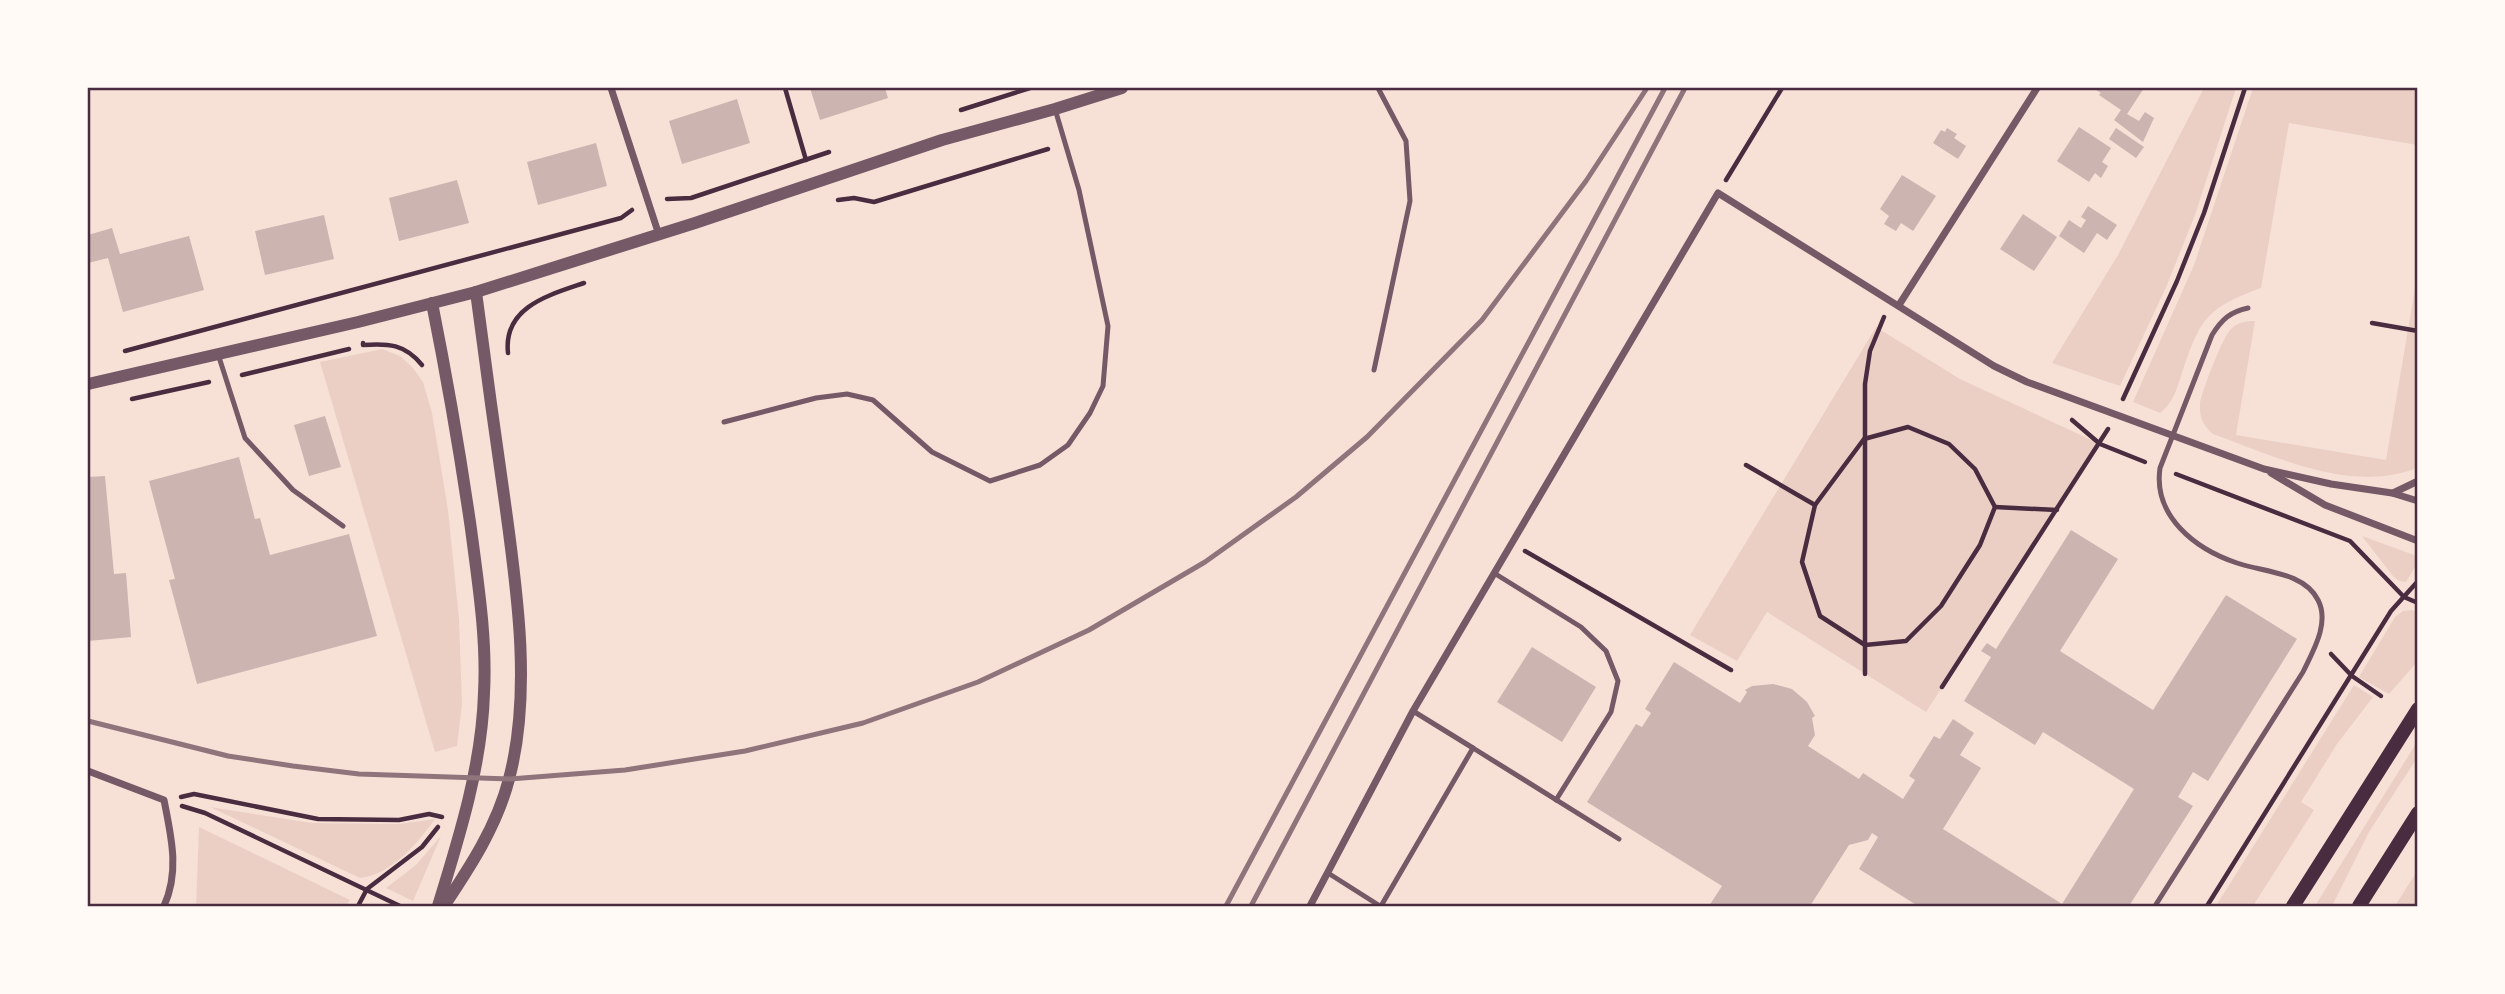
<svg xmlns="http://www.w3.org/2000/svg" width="2505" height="994" font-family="'Noto Sans',sans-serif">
<rect width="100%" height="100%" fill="#f7e1d7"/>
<g fill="#ebcfc5">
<path d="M2204 88H2236L2195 215 2167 285 2120 386 2052 363 2118 255Z"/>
<path d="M2253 88H2417V145L2289 123 2261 288C2204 309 2200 320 2181 376 2176 391 2173 403 2160 413L2133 402 2194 265Z"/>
<path d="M2417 276V468C2350 494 2277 457 2213 434 2204 427 2199 417 2200 405 2200 395 2223 337 2230 330 2237 322 2246 321 2255 321L2236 435 2386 460Z"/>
<path d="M1876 327 1960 379 2100 444 1926 712 1767 612 1737 661 1690 635Z"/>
<path d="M382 349 400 356 413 368 423 382 432 413 448 510 459 619 462 704 457 746 435 752 320 362Z"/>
<path d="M2362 536 2417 556V564L2406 582 2399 581 2393 576Z"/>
<path d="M2412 610 2417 612V662L2389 694 2359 677 2395 617 2403 611Z"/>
<path d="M2354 685 2373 697 2337 744 2301 802 2314 810 2253 906H2216Z"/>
<path d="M2417 742V758L2369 832 2332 906H2315Z"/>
<path d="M210 807 312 823 399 824 435 819C418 843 391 875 360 878Z"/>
<path d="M199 827 350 900 346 906H196Z"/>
<path d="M441 836 413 901 386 888 416 865Z"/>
<path d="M2417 871V906H2395Z"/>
</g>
<g fill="#ccb4b1">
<path d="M810 88H885L888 98 820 120Z"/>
<path d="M2093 88H2144L2127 114 2139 121 2145 112 2154 118 2143 142 2114 120 2121 110 2099 95 2101 93Z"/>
<path d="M737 99 750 143 682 164 669 121Z"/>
<path d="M2079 127 2111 148 2102 162 2108 166 2101 178 2095 173 2089 182 2057 161Z"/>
<path d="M1947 128 1957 134 1954 138 1966 146 1958 159 1933 143 1941 130 1945 132Z"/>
<path d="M2116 128 2144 147 2136 158 2109 139Z"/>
<path d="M596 143 607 186 538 205 527 162Z"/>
<path d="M1902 175 1936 196 1913 231 1901 223 1896 231 1884 224 1889 216 1880 209Z"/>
<path d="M457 180 469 223 399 241 389 198Z"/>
<path d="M2088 206 2117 225 2107 240 2097 233 2084 253 2059 236 2069 220 2081 228 2086 220 2081 217Z"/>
<path d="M2023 214 2057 237 2034 271 2000 249Z"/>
<path d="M324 215 334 259 265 275 255 231Z"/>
<path d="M112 228 120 254 189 236 204 290 123 312 108 258 88 263V235Z"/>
<path d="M325 416 341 467 309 476 294 425Z"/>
<path d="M239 457 255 519 260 518 270 555 349 534 377 636 197 684 169 580 175 579 149 481Z"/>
<path d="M105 476 114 574 126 573 131 637 88 641V477Z"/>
<path d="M2071 530 2118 559 2060 651 2153 710 2226 595 2297 639 2208 781 2193 772 2178 797 2193 806 2129 906H1918L1859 869 1878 837 1872 833 1868 840 1849 845 1810 906H1709L1722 886 1587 802 1636 724 1642 727 1651 713 1645 709 1674 662 1740 703 1747 692 1745 690 1752 686 1773 684 1792 689 1807 702 1815 716 1812 718 1815 735 1808 746 1859 779 1863 773 1903 799 1915 780 1909 776 1934 736 1940 739 1953 719 1974 733 1960 755 1981 768 1943 829 2062 904 2134 789 2043 732 2035 745 1964 701 1991 657 1981 651 1987 643 1996 649Z"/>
<path d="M1532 647 1596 687 1562 742 1497 702Z"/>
</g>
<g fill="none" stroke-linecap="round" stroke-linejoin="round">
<g stroke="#4a2c40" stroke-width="4.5">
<path d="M785 88 806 160"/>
<path d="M961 110 1030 88"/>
<path d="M1726 180 1782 88"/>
<path d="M667 199 691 198 829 152"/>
<path d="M838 200 854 198 874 202 1048 149"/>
<path d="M2372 323 2418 331"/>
<path d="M363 343V345C388 343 405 344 422 365"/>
<path d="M125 351 621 218 632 210"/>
<path d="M508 353C503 307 549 295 584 283"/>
<path d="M242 375 349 349"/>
<path d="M132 399 209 382"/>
<path d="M2123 399 2177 281 2204 213 2245 88"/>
<path d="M2072 420 2100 444 2145 462"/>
<path d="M1908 427 1949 444 1975 469 1995 507 1980 545 1941 606 1906 641 1865 645 1820 616 1802 562 1815 505 1864 439Z"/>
<path d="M1746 465 1815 505"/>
<path d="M2176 474 2350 541 2404 597 2418 603"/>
<path d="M1995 507 2057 510"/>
<path d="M1525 551 1731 670"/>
<path d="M2331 654 2352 676 2381 696"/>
<path d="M1865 674V384L1870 351 1884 317"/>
<path d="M1942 687 2108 429"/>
<path d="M181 797 194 794 318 819 399 820 429 814 442 817"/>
<path d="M182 806 205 813 400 906"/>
<path d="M358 906 367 889 422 847 438 827"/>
<path d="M2207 906 2391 611 2418 581"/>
</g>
<g stroke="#755966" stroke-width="5">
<path d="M218 354 245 438 293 490 343 526"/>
<path d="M1374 370 1410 201 1406 141 1378 88"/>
<path d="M724 422 816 398 847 394 873 400 932 452 990 481 1040 465 1068 445 1090 413 1103 386 1108 326 1079 190 1055 109"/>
<path d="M1494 573 1581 627 1606 651 1618 681 1611 712 1556 800"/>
<path d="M1473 748 1619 839"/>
<path d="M1328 873 1380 906"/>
<path d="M1381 906 1473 748 1413 711"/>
<path d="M2155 906 2303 672C2313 651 2330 623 2318 600 2304 572 2263 572 2237 563 2195 549 2153 516 2160 468L2212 335C2222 319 2230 312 2248 308"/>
</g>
<g stroke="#755966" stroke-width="7">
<path d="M611 88 659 235"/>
<path d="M1899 305 2037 88"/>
<path d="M2271 473 2325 505 2418 541"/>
<path d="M2393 493 2418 481"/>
<path d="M88 771 164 800C171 836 180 871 164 906"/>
<path d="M1310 906 1413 711 1718 193 1994 366 2027 382 2264 469 2331 484 2392 493 2418 501"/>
</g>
<g stroke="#755966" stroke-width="12">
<path d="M432 303C447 378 460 453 471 529 478 583 487 639 484 693 482 765 459 838 438 906"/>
<path d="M88 384 358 322 476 292 695 223 942 140 1055 109 1122 88"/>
<path d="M444 906C470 867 497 826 509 779 532 693 517 590 505 503 495 433 485 362 476 292"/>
</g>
<g stroke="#4a2c40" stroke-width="14">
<path d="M2293 906 2418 709"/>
<path d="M2359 906 2418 813"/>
</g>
<g stroke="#8f747c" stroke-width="5">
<path d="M88 721 228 756 293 766 359 774 510 779 625 770 745 751 863 723 978 682 1089 630 1205 562 1296 497 1367 437 1482 320 1586 181 1647 88"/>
<path d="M1226 906 1665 88"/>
<path d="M1251 906 1685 88"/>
</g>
</g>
<rect width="2505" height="994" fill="none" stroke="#fffaf5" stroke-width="178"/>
<rect x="89" y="89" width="2327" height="816" fill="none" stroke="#4a2c40" stroke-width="2.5"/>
</svg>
